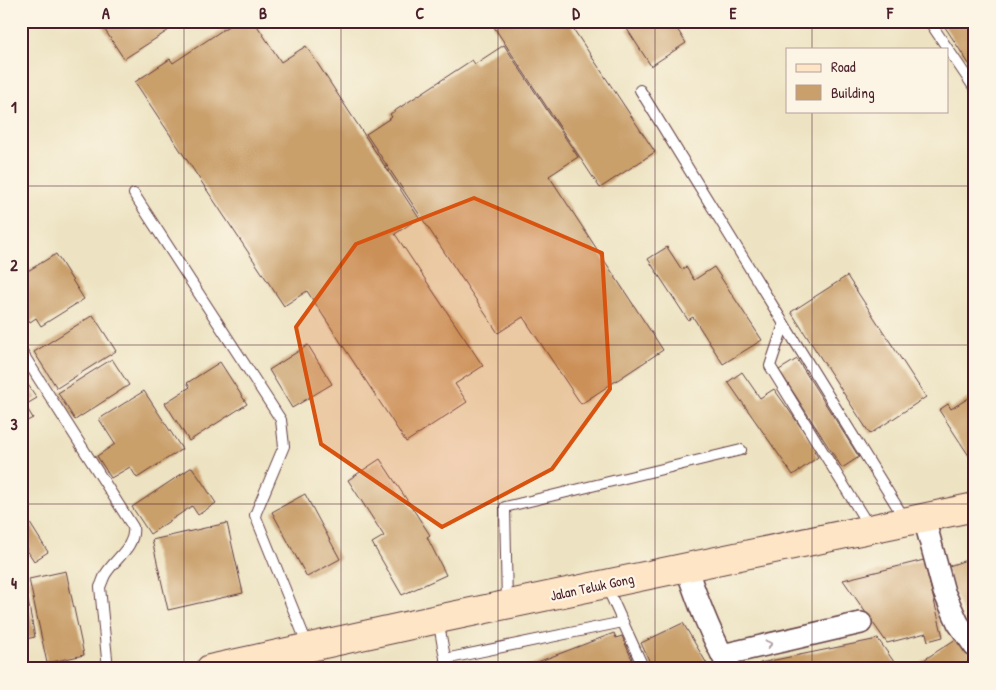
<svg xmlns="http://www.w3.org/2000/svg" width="996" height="690" font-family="'Patrick Hand',sans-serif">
<rect width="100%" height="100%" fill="#fcf5e5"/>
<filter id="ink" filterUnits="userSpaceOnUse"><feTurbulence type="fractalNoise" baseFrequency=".02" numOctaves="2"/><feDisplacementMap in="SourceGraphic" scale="10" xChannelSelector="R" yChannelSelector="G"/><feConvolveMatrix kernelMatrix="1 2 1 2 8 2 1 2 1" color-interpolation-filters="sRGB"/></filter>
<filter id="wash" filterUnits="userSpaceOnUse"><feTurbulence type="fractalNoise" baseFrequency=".0096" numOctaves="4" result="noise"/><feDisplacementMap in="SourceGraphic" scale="20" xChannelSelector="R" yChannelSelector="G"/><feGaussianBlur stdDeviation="1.12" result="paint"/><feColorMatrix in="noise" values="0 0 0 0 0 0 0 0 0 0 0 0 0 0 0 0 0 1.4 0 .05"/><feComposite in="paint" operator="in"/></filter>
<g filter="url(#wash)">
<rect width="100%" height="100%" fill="#ede3c2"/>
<g id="blocks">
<g fill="#c99f6b">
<path d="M99 21H183L124 59Z"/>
<path d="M236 21H254L281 62 306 46 419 218 395 234 483 366 455 384 467 402 406 442 307 291 284 306 135 82 170 59 173 63Z"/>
<path d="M503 21H568L655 152 600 188 492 24Z"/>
<path d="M640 21H672L686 43 651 66 627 29Z"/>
<path d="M941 21H975V73Z"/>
<path d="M504 45 578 157 549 176 663 350 581 404 523 317 498 333 366 134 392 117 390 114 472 60 475 64Z"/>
<path d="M667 247 682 270 686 267 694 280 714 267 762 340 723 364 693 317 688 320 648 259Z"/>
<path d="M56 254 84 299 41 326 36 318 30 322 21 308V275Z"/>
<path d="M847 276 926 397 870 434 791 312Z"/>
<path d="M93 315 116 351 57 388 34 352Z"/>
<path d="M308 345 332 384 292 408 269 370Z"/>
<path d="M112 359 129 385 75 420 58 393Z"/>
<path d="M797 359 859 457 842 468 779 370Z"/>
<path d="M220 362 247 404 189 441 165 403 190 387 187 383Z"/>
<path d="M742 372 760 398 774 389 817 450 814 451 818 457 793 475 728 382Z"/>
<path d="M22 376 37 398 25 405 33 418 21 424V377Z"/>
<path d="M144 391 182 449 137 478 130 467 111 478 97 456 115 444 99 419Z"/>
<path d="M972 396 975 401V465L939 410 948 404 951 409Z"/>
<path d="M380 459 430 535 427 537 446 575 402 595 372 543 384 536 348 480Z"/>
<path d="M192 467 216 503 198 515 192 506 150 534 132 507Z"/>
<path d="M305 494 340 559 307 577 272 512Z"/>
<path d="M21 509 48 552 34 561 21 541Z"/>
<path d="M227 523 243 593 168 610 152 540Z"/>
<path d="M975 557V622L967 625 946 567Z"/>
<path d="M924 560 943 637 928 641 926 633 887 643 843 580Z"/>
<path d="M66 571 84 655 47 663 29 579Z"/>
<path d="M24 580 35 637 21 640V581Z"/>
<path d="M683 623 710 669H653L641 643Z"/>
<path d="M614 633 616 638 622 636 636 669H529L527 666Z"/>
<path d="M959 637 975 661V669H914L913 667Z"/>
<path d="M878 639 899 669H757L760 663Z"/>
</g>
</g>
</g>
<g filter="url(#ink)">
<use href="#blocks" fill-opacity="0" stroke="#623c42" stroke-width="1"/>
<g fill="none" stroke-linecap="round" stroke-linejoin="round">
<defs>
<g id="lane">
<path d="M929 21 975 89"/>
<path d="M640 90 784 324 906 521"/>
<path d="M134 194 281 420 284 446 255 515 308 646"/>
<path d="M784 324 770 366 870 528"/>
<path d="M21 351 133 527C136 547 114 559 105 575 103 579 102 583 100 587L108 669"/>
<path d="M606 585 644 669"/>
<path d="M507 604 505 507 741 450"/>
<path d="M438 619 447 669"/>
<path d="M445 659 623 622"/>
</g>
<g id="street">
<path d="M924 518 944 592 958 623 975 647"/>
<path d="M686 567C698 602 711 637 730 669"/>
<path d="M722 655 861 623"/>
</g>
<path id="secondary" d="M210 669 438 619 975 507"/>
</defs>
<use href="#lane" stroke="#623c42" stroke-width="12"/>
<use href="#street" stroke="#623c42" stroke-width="24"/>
<use href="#secondary" stroke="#623c42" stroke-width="30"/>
<use href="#lane" stroke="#fff" stroke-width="10"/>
<use href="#street" stroke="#fff" stroke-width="21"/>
<use href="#secondary" stroke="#fde5c5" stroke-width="28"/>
</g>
<defs><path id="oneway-chevron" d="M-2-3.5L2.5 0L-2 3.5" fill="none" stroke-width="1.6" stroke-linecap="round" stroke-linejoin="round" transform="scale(1.25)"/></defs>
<use stroke="#ae9aa0" href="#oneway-chevron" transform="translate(769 644) rotate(-13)"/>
</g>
<path fill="#d8530f" fill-opacity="0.2" stroke="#d8530f" stroke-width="4" stroke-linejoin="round" d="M474 198 602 253 610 389 552 469 442 527 321 444 296 327 356 244Z"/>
<path fill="none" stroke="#4a1f2b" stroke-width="1" stroke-opacity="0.55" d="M184 21V669M341 21V669M498 21V669M655 21V669M812 21V49M812 111V669M21 186H975M21 345H975M21 504H975"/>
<g text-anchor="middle" stroke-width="4.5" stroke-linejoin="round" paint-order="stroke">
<g font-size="14" fill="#4a1f2b" stroke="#fcf5e5">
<text transform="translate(592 587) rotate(-12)" y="5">Jalan Teluk Gong</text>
</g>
</g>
<rect width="996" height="690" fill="none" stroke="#fcf5e5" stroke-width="55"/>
<rect x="786" y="48" width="162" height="65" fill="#fcf5e5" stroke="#b59f9b"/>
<rect x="796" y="64" width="25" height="8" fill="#fde5c5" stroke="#b59f9b"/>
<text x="831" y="72" font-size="15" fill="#4a1f2b">Road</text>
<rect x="796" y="85" width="25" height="15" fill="#c99f6b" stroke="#b59f9b"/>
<text x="831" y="98" font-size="15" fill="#4a1f2b">Building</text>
<rect x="28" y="28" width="940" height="634" fill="none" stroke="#4a1f2b" stroke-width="2"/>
<g font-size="16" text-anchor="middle" font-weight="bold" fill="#4a1f2b">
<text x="106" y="19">A</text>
<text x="263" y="19">B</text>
<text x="420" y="19">C</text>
<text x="576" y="19">D</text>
<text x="733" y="19">E</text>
<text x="890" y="19">F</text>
<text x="14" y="113">1</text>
<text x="14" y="271">2</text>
<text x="14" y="430">3</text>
<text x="14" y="589">4</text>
</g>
</svg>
